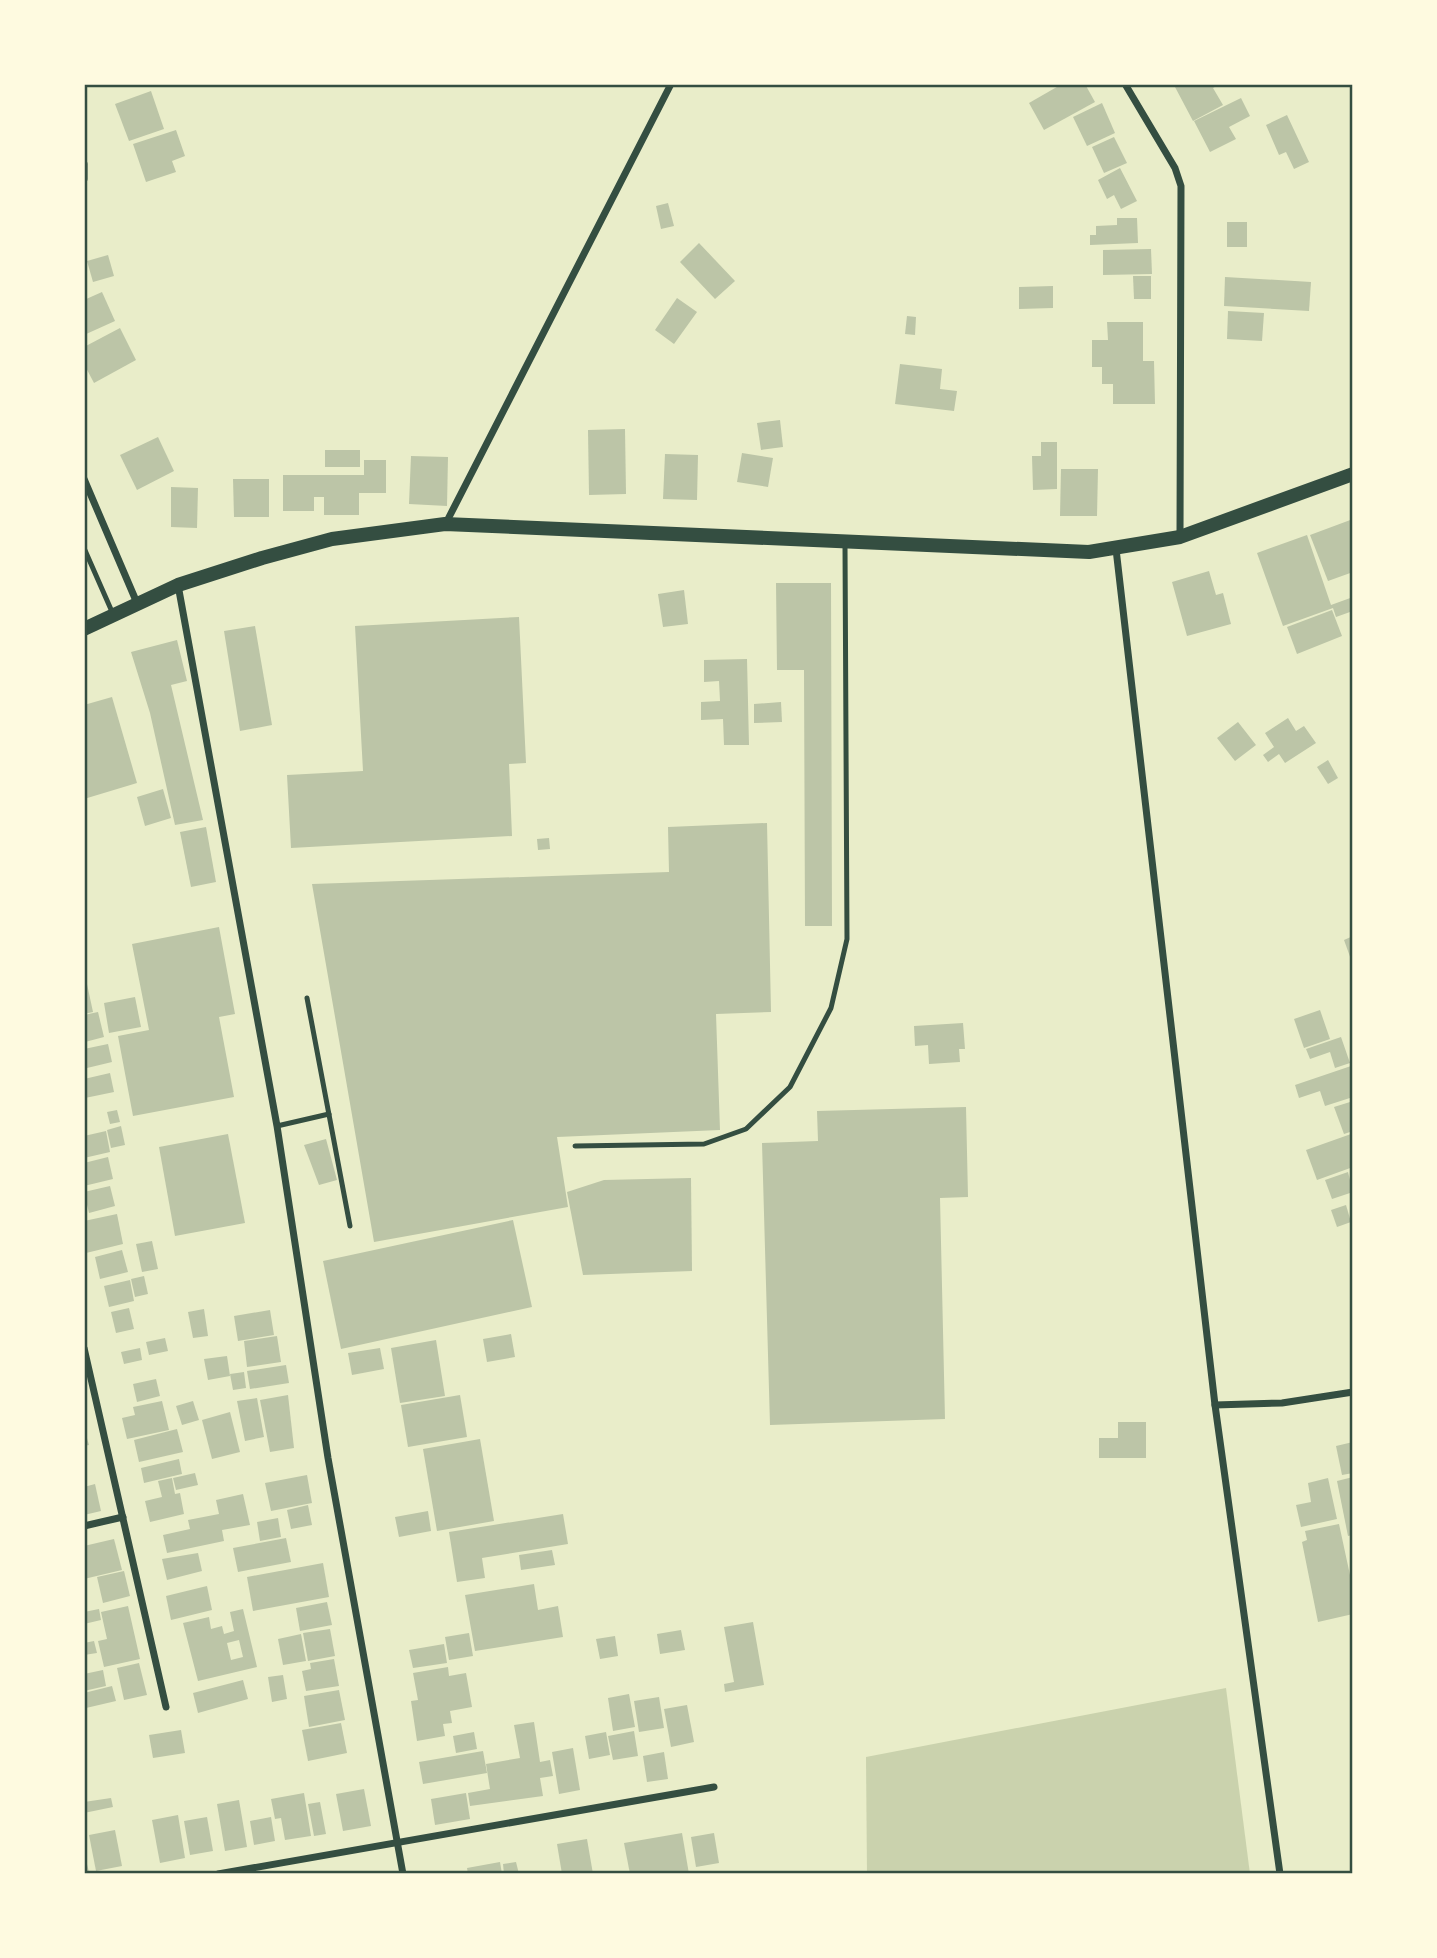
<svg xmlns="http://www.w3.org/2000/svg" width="1437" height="1958" font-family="'Space Grotesk',sans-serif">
<rect width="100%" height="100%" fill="#e9edc9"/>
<path fill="#cad2ad" d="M1226 1688 1250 1874H867L866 1757Z"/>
<g fill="#bcc5a7" fill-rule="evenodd">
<path d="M1062 84H1085L1095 102 1044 130 1029 103Z"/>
<path d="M1181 84H1220L1213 88 1223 105 1193 121 1175 87Z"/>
<path d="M151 91 164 129 129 141 115 104Z"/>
<path d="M1241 98 1250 116 1229 127 1236 139 1210 152 1194 121Z"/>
<path d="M1102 103 1115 133 1087 146 1073 117Z"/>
<path d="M1287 115 1309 162 1294 169 1286 152 1279 155 1266 125Z"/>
<path d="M176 130 185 156 172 161 176 172 146 182 133 144Z"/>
<path d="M1114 137 1127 163 1104 173 1092 147Z"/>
<path d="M1120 168 1137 201 1121 209 1114 195 1107 199 1098 180Z"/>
<path d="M668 203 674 226 661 229 656 206Z"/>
<path d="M1117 218H1137L1138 243 1090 245V235H1096V226L1117 225Z"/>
<rect x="1227" y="222" width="20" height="25"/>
<path d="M699 243 735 281 715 299 680 262Z"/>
<path d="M1151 249 1152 274 1103 275V250Z"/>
<path d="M108 255 114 276 93 282 87 261Z"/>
<path d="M1133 276H1151V299H1134Z"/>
<path d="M1225 277 1311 282 1309 311 1224 306Z"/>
<path d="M1053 286V308L1019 309V287Z"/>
<path d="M102 292 115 321 84 335V300Z"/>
<path d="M677 298 697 312 674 344 655 330Z"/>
<path d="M1228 311 1264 313 1262 341 1227 339Z"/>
<path d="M907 316 916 317 915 335 905 334Z"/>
<path d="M1107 322H1143V361H1154L1155 404H1113V384H1102V367H1092V340H1108Z"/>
<path d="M120 328 136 360 94 383 84 364V347Z"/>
<path d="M900 364 942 369 940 389 957 391 954 411 895 404Z"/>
<path d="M780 420 783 447 761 450 757 423Z"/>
<path d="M625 429 626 494 589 495 588 430Z"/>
<path d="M158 437 174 471 137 490 120 455Z"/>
<path d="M1041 442H1057V489L1033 490 1032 456H1041Z"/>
<rect x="325" y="450" width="35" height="17"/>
<path d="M742 453 773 458 768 487 737 482Z"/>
<path d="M665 454 698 455 697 500 663 499Z"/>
<path d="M411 456 448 457 447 506 409 504Z"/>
<path d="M364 460H386V493H359V515H324V497H314V511H283V475H364Z"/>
<path d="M1061 469H1098L1097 516H1060Z"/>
<path d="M233 479H269V517H234Z"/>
<path d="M171 487 198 488 197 528 171 527Z"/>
<path d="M1353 519V572L1328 581 1310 535Z"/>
<path d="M1307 535 1331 605 1353 597V619L1350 612 1336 617 1333 608 1283 626 1257 553Z"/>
<path d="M1209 571 1216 595 1223 593 1231 624 1187 636 1172 582Z"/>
<path d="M776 583H831L832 926H805L804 670H777Z"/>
<path d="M684 590 688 624 663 627 658 594Z"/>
<path d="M1332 610 1342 636 1297 654 1287 627Z"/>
<path d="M519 617 526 763 509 764 512 836 291 848 287 775 363 771 355 626Z"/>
<path d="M255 626 272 725 240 731 224 631Z"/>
<path d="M177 640 187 681 171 685 203 820 175 825 150 713 131 652Z"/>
<path d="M747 659 749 745H724L723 719 701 720V702L720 701 719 681 704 682V660Z"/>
<path d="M112 697 137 783 84 799V705Z"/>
<path d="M781 702 782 722 754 723V704Z"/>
<path d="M1288 718 1296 731 1304 726 1316 743 1285 763 1279 754 1268 762 1263 755 1274 747 1265 733Z"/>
<path d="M1238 722 1256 745 1235 761 1217 738Z"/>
<path d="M1328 760 1338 778 1328 784 1317 767Z"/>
<path d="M163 789 171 818 145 826 137 797Z"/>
<path d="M767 823 771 1012 716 1014 720 1130 557 1137 568 1207 374 1242 312 884 669 872 668 827Z"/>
<path d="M206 827 216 882 191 887 180 832Z"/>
<path d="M549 838 550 849 538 850 537 839Z"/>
<path d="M219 927 235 1014 219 1017 234 1097 133 1116 118 1036 149 1030 132 944Z"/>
<path d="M1353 936V965L1344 940Z"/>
<path d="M87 984 93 1012 84 1014V985Z"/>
<path d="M135 997 141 1027 109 1033 104 1003Z"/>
<path d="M1320 1010 1330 1039 1304 1048 1294 1019Z"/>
<path d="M98 1012 104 1037 85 1042 84 1015Z"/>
<path d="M963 1023 965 1049H959L960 1062 929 1064 928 1045 915 1046 914 1026Z"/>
<path d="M1341 1037 1350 1063 1335 1068 1330 1052 1310 1059 1306 1049Z"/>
<path d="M108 1044 112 1062 87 1068 84 1049Z"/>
<path d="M1351 1066 1353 1097 1325 1106 1320 1091 1299 1098 1295 1085Z"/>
<path d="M110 1073 114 1092 85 1098 84 1079Z"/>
<path d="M1350 1102 1353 1131 1344 1134 1334 1107Z"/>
<path d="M966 1107 968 1197 940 1198 945 1419 770 1425 762 1143 818 1141 817 1111Z"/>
<path d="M117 1110 120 1122 110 1124 107 1112Z"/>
<path d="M121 1126 125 1145 111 1148 107 1130Z"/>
<path d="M106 1131 110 1152 84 1158V1136Z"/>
<path d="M228 1134 245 1223 175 1236 159 1147Z"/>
<path d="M1351 1134 1353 1167 1317 1180 1306 1150Z"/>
<path d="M326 1139 337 1180 319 1185 304 1145Z"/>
<path d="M108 1157 113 1179 84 1186V1163Z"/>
<path d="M1348 1172 1353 1192 1332 1199 1325 1180Z"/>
<path d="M691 1178 692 1271 583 1275 567 1192 604 1180Z"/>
<path d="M110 1186 115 1206 89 1213 84 1192Z"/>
<path d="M1346 1205 1351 1222 1337 1227 1331 1210Z"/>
<path d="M117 1214 123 1244 86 1253 84 1221Z"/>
<path d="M513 1220 532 1307 341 1349 323 1261Z"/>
<path d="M152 1241 158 1269 142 1272 136 1244Z"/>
<path d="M122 1250 128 1272 100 1279 95 1257Z"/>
<path d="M144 1276 148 1294 135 1297 131 1279Z"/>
<path d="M130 1280 134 1301 109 1307 104 1286Z"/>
<path d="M129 1308 134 1329 116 1333 111 1312Z"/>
<path d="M204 1309 208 1336 193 1338 188 1312Z"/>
<path d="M270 1310 274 1335 238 1341 234 1316Z"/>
<path d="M511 1334 515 1357 487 1362 483 1339Z"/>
<path d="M277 1336 281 1362 247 1367 244 1341Z"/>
<path d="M165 1338 168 1351 149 1355 146 1342Z"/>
<path d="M436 1340 445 1396 400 1403 391 1348Z"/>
<path d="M140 1348 142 1360 124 1364 121 1352Z"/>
<path d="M380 1348 384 1369 352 1375 348 1353Z"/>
<path d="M227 1356 230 1376 208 1380 204 1359Z"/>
<path d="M286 1365 289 1383 250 1389 247 1371Z"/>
<path d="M244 1372 246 1388 233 1390 230 1374Z"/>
<path d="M156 1379 160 1396 137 1402 133 1384Z"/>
<path d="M288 1395 294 1448 270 1452 260 1400Z"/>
<path d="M460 1395 467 1437 408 1447 401 1405Z"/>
<path d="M257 1398 264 1437 245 1441 237 1401Z"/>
<path d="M162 1401 169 1430 127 1439 122 1418 135 1415 133 1407Z"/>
<path d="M193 1401 199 1420 182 1425 176 1406Z"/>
<path d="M230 1412 240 1452 212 1459 202 1420Z"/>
<path d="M1118 1422H1146V1458H1099V1438H1118Z"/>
<path d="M84 1428 89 1445 84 1446Z"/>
<path d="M177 1429 183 1452 139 1462 134 1440Z"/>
<path d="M480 1439 494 1521 437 1531 423 1449Z"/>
<path d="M1353 1442V1473L1342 1475 1336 1446Z"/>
<path d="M179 1459 182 1474 144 1483 141 1468Z"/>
<path d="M195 1473 198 1485 176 1490 173 1478Z"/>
<path d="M307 1475 312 1503 271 1511 265 1483Z"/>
<path d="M1353 1477V1535L1348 1536 1337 1481Z"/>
<path d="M172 1478 175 1494 180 1493 184 1514 150 1522 145 1501 162 1497 158 1481Z"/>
<path d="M1328 1478 1337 1519 1301 1527 1296 1505 1311 1502 1308 1483Z"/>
<path d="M95 1484 101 1511 84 1515V1487Z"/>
<path d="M243 1494 250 1525 222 1530 224 1541 167 1553 163 1535 190 1529 188 1520 219 1514 216 1500Z"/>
<path d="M308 1505 312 1525 291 1529 287 1510Z"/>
<path d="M428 1511 431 1531 399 1537 395 1517Z"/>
<path d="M563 1514 568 1544 482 1558 485 1578 457 1582 449 1532Z"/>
<path d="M278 1518 281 1537 260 1541 257 1522Z"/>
<path d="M1339 1524 1353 1589V1614L1318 1622 1302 1542 1307 1540 1305 1531Z"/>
<path d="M286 1538 291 1562 238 1572 233 1548Z"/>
<path d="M114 1539 122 1570 84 1579V1546Z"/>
<path d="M552 1550 555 1565 521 1570 519 1555Z"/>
<path d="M198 1553 202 1571 167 1580 162 1559Z"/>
<path d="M323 1563 329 1597 253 1611 247 1577Z"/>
<path d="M124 1571 130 1596 103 1603 97 1577Z"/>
<path d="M534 1584 538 1610 558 1606 563 1637 475 1651 465 1595Z"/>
<path d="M207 1586 212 1610 171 1620 166 1596Z"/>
<path d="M327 1602 332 1625 300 1631 296 1608Z"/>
<path d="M128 1606 140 1659 104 1667 98 1641 107 1639 101 1612Z"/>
<path d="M99 1609 101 1620 84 1624V1612Z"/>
<path d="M243 1609 257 1667 198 1681 183 1623 209 1617 211 1629 222 1626 224 1634 234 1631 230 1612ZM239 1640 243 1657 231 1660 227 1643Z"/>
<path d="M753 1622 764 1685 725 1692 724 1684 734 1682 724 1627Z"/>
<path d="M330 1629 335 1656 308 1661 303 1633Z"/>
<path d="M681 1630 685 1650 660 1654 657 1634Z"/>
<path d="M469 1633 473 1656 449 1660 445 1637Z"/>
<path d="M301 1634 306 1661 283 1665 278 1639Z"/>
<path d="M615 1636 618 1656 600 1659 596 1639Z"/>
<path d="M94 1641 97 1653 84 1655V1643Z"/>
<path d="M444 1644 447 1663 413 1668 409 1650Z"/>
<path d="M334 1659 339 1686 306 1691 302 1671 311 1669 310 1663Z"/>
<path d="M139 1663 147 1695 124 1700 117 1668Z"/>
<path d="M448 1667 449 1676 466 1673 472 1707 450 1711 452 1723 443 1724 445 1736 417 1741 411 1701 418 1700 413 1673Z"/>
<path d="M103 1670 106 1686 84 1691V1674Z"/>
<path d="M283 1675 287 1699 272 1702 268 1677Z"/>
<path d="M243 1680 248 1699 198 1713 193 1693Z"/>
<path d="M112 1686 116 1701 86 1708 84 1693Z"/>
<path d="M339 1690 345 1720 309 1727 304 1696Z"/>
<path d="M629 1694 635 1727 613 1731 608 1698Z"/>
<path d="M659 1697 664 1728 639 1732 634 1701Z"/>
<path d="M687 1705 694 1742 671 1747 664 1709Z"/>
<path d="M534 1722 540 1762 550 1760 553 1776 540 1778 543 1796 470 1806 468 1793 490 1789 486 1764 520 1758 514 1725Z"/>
<path d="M341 1723 347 1753 308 1761 302 1730Z"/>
<path d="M181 1730 185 1753 153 1758 149 1735Z"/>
<path d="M634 1731 638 1756 613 1760 608 1736Z"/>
<path d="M474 1732 477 1749 456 1753 453 1736Z"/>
<path d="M606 1732 610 1755 589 1759 585 1736Z"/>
<path d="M573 1748 580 1790 559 1794 552 1752Z"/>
<path d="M483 1751 487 1773 423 1784 419 1762Z"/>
<path d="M664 1752 668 1779 647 1782 643 1756Z"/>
<path d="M364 1789 371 1826 343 1831 336 1794Z"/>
<path d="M304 1793 311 1836 285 1840 281 1818 275 1819 271 1799Z"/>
<path d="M466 1793 470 1819 435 1825 431 1799Z"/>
<path d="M111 1798 113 1807 84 1813V1802Z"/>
<path d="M239 1800 247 1847 225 1851 217 1804Z"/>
<path d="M320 1802 326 1834 314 1836 308 1804Z"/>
<path d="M178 1815 185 1858 160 1863 152 1820Z"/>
<path d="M207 1817 213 1851 190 1855 184 1821Z"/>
<path d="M271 1817 275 1841 254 1845 250 1821Z"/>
<path d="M115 1830 122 1866 96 1871 89 1835Z"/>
<path d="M682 1833 689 1874H630L624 1843Z"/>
<path d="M714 1833 719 1863 696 1867 691 1837Z"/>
<path d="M587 1839 593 1874H562L557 1844Z"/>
<path d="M84 1852 89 1872 84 1873Z"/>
<path d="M500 1862 502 1874H468L467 1868Z"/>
<path d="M516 1862 519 1874H504L503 1864Z"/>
</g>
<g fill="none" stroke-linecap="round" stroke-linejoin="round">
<g stroke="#344e41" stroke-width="5">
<path d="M84 548 113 614"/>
<path d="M307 998 350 1226"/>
<path d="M277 1126 329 1114"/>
<path d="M575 1146 704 1144 746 1129 790 1087 831 1008 847 939 845 545"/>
</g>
<g stroke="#344e41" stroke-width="7">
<path d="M1125 84 1175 168 1181 186 1180 536"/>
<path d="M84 164V179"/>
<path d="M84 479 137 603"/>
<path d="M446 523 671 84"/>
<path d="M1116 549 1215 1405 1280 1874"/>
<path d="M178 585 277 1126 328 1458 403 1874"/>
<path d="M84 1348 166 1707"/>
<path d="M1215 1405 1282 1403 1353 1392"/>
<path d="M84 1526 123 1517"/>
<path d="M218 1874 714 1787"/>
</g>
<path stroke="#344e41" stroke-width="14" d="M84 629 178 585 262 558 332 539 445 524 1089 552 1180 537 1353 474"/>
</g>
<rect width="1437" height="1958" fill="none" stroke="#fefae0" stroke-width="172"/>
<rect x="86" y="86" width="1265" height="1786" fill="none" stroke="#344e41" stroke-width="2.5"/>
</svg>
